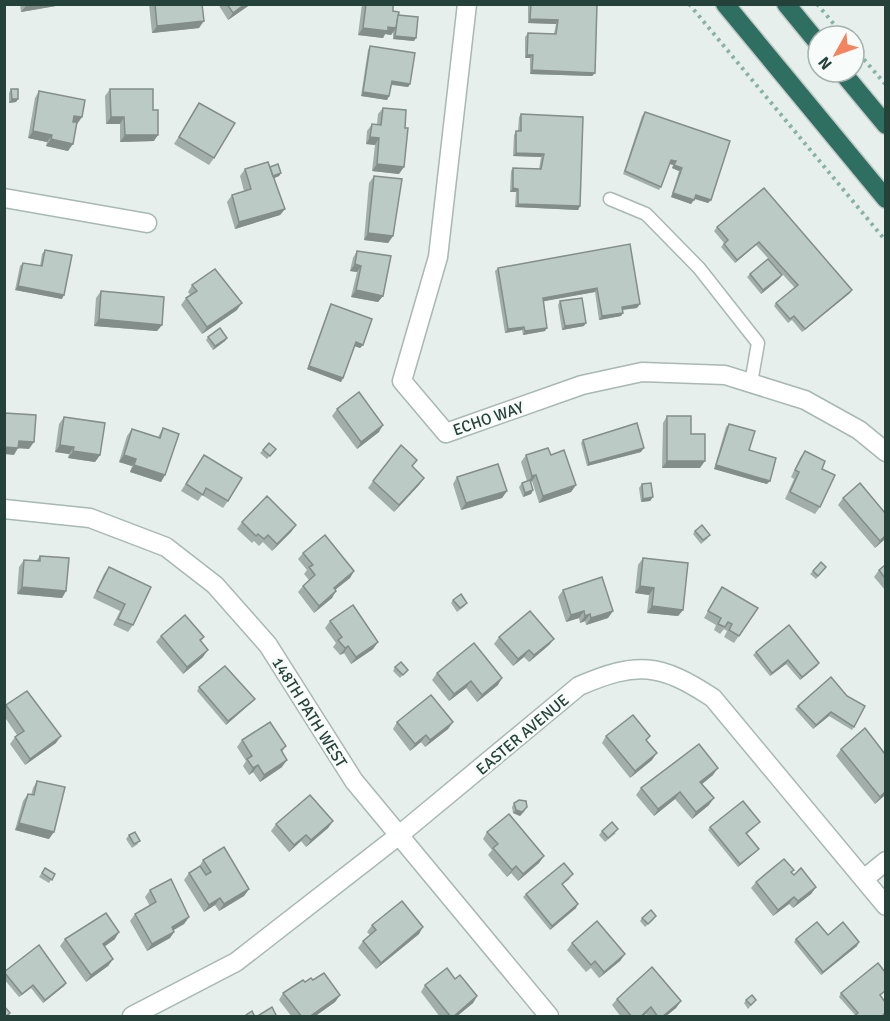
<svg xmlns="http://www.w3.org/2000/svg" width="890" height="1021" font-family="Signika,sans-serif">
<rect width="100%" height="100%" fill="#e6efeb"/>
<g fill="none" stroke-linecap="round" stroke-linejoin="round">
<defs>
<path id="lane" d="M610 199 646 214 699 268 758 343 751 383"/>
<g id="street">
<path d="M467 4 438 257 402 381 446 433 582 385 642 372 725 375 805 400 859 430 886 452"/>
<path d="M4 198 147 223"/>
<path d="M4 509 90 518 166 547 215 585 268 645 354 781 549 1016"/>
<path d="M864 879 886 861"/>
<path d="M132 1016 236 962 398 836 579 686C637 661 660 663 713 698L886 906"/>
</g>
<g id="highway">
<path d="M725 4 886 199"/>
<path d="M786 4 818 43"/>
<path d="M842 72 886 125"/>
</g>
</defs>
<use href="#lane" stroke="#a8b8b2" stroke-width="15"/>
<use href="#street" stroke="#a8b8b2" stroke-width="21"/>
<use href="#highway" stroke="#c2cac8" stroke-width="21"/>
<g stroke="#86b3a5" stroke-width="4" stroke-dasharray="3 4.5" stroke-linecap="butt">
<path d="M689 4 886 241"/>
<path d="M817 4 844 36"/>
<path d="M854 48 886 85"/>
</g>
<use href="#lane" stroke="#fff" stroke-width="12"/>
<use href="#street" stroke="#fff" stroke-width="18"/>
<use href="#highway" stroke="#2f6f62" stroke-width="18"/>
</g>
<g fill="#a1aea9">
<path d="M20 4H57L56 6 21 12Z"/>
<path d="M149 4H202L199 28 152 33Z"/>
<path d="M218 4H251L228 20Z"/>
<path d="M362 4H393V11L398 15 414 41 393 39V32L391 35 385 34 383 38 358 35Z"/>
<path d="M528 4H597L595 73 592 76 530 74V58H525V37L528 33 554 34 556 24 528 23Z"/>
<path d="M370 46 410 84 408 87 391 85 389 96 387 100 361 96 368 50Z"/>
<path d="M11 89 18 99 16 102 9 103V93Z"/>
<path d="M110 89 154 141 120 142V124H106L105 96Z"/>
<path d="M39 91 82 117 77 124 68 151 46 146 47 142 28 138 35 98Z"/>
<path d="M199 103 214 158 209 165 174 144Z"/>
<path d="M383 108 399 174 372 171 375 145 366 144 367 131 372 124H377L378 114Z"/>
<path d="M645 112 711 200 708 203 694 199 691 204 671 197 679 171 672 168 673 165 669 164 661 187 659 190 623 174 642 116Z"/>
<path d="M521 114 580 206 578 210 515 207 516 192H510L511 171 513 168 539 169 541 157 513 156 514 135 516 131H518L519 117Z"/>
<path d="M270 167 281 173 279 176 274 178 285 209 280 215 235 229 227 202 232 195 244 191 240 176 245 169Z"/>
<path d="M374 176 393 236 388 243 364 240 369 183Z"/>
<path d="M764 188 850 293 802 332 792 320 788 323 774 306 776 303 795 288 756 245 735 263 721 247 724 243 714 231 717 227Z"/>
<path d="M630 244 637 308 623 310 621 316 599 320 595 292 543 301 545 331 523 335 522 330 505 333 495 271 498 268Z"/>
<path d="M45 250 62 299 15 290 20 266 23 263 40 266 42 254Z"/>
<path d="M357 251 383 296 378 302 351 297 357 272 350 271 353 258Z"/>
<path d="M750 274 782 275 779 279 761 294 747 277Z"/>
<path d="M192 285 237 310 202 334 181 305 186 298 190 295 188 292Z"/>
<path d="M101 291 162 325 157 331 94 326 96 298Z"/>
<path d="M560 301 584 326 562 330 558 305Z"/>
<path d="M331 304 363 345 360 348 355 346 343 378 341 382 307 369 329 308Z"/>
<path d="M208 337 227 338 225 341 213 350 206 340Z"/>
<path d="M337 409 379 432 357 449 332 416Z"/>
<path d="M667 416 691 434 700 468H662L663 423Z"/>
<path d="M64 417 100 455 95 462 68 458 69 454 55 452 59 424Z"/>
<path d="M729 424 749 450 767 484 714 469 726 427Z"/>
<path d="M163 428 165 475 161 482 130 472 132 466 119 462 127 436 132 429 158 437Z"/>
<path d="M583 440 641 452 587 466 581 443Z"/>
<path d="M276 449 267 459 260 453 263 450Z"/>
<path d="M805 451 822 469 820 507 815 514 785 499 794 479 791 477 800 458Z"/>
<path d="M204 455 228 501 223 508 202 495 198 501 181 491Z"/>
<path d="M526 455H551L576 485 571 492 539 503 532 481 531 482 533 490 531 494 523 497 519 487 522 483 527 481 521 462Z"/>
<path d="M413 467 424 478 419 485 394 512 368 488 373 481Z"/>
<path d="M457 477 507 491 502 498 461 510 453 484Z"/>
<path d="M642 484 653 497 650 501 641 502 639 488Z"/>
<path d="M843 498 885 539 875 548 838 505Z"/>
<path d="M242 522 296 525 291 532 272 551 263 542 259 546 254 541 252 543 237 529Z"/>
<path d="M695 531 708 538 701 544 693 534Z"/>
<path d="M303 553 354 571 350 578 335 589 332 598 314 613 298 592 303 586 309 580 304 574 307 570 298 559Z"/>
<path d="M40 556 66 591 62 598 17 594 19 567 24 560 36 561Z"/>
<path d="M643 558 683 610 678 616 647 613 649 595 635 593 638 565Z"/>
<path d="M885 565V590L874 577 879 570Z"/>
<path d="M109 567 151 587 133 625 128 632 113 625 120 611 93 598 104 574Z"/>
<path d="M826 567 816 579 810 574 813 571Z"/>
<path d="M722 587 758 608 734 643 724 637 727 631 724 629 720 634 714 630 716 625 704 618Z"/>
<path d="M563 590 613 611 608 618 586 625 585 621 580 623 579 618 566 622 558 597Z"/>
<path d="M453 600 465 606 457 612 451 603Z"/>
<path d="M330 621 378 642 373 649 351 664 344 653 340 655 333 647 336 643 325 628Z"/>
<path d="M161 636 204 637 201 641 203 657 183 674 156 642Z"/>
<path d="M499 637 554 639 549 645 529 662 524 657 513 666 494 644Z"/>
<path d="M756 652 819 663 817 666 800 680 786 664 770 676 753 655Z"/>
<path d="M395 667 408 670 400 678 393 671Z"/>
<path d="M437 673 498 685 477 702 466 688 449 701 432 680Z"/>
<path d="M831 677 854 727 852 730 829 716 813 729 795 709 798 706Z"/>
<path d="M199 687 252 702 226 725 197 691Z"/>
<path d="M6 705 56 743 25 765 10 744 15 737 17 735 4 716V707Z"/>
<path d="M397 722H453L448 729 425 747 421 742 410 751 393 729Z"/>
<path d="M606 736 647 741 652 760 630 778 602 743Z"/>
<path d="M242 740 286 746 282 752V767L260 782 253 772 249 775 243 766 246 761 237 747Z"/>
<path d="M841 749 885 795 875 804 836 756Z"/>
<path d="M713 775 702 784 709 805 692 819 675 799 654 816 636 795 641 788Z"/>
<path d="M37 781 49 839 15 830 23 801 28 794 31 795 33 788Z"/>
<path d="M514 803 525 811 520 816 513 813 512 807Z"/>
<path d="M333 821 328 828 306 847 301 841 289 852 271 831 276 824Z"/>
<path d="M757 825 747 834 756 852 738 867 708 830 710 827Z"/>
<path d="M602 831 616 833 605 842 599 835Z"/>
<path d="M487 832 544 856 539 863 518 881 511 873 507 877 488 855 492 850 483 839Z"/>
<path d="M129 835 138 844 132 848 126 839Z"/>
<path d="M203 860 249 889 244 896 219 911 215 905 204 912 184 880 189 873 199 867Z"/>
<path d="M45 868 55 874 49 883 39 877Z"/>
<path d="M792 873 794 875 816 887 811 894 793 908 789 904 773 916 751 888 756 882Z"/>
<path d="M571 878 562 885 576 908 550 930 523 897 526 894Z"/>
<path d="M150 890 189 917 184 924 173 930 174 932 170 938 147 951 130 921 135 914 150 906 145 897Z"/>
<path d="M642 918 654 919 645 927 640 921Z"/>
<path d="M372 925 419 934 376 969 358 948 363 941 370 935 367 932Z"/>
<path d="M828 935 857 946 821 975 794 942 796 939Z"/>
<path d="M65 939H115L104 947 113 959 108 966 86 982 60 946Z"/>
<path d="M572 943 625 954 620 961 599 978 591 968 586 972 567 950Z"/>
<path d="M4 972 66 983 64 986 43 1003 31 988 19 997 4 979Z"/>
<path d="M455 979 477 996 473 1003 456 1017H440L421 992 425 985Z"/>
<path d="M313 980 340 995 335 1002 314 1017H292L279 1000 283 993 305 982Z"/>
<path d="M841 993 881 996 885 1002V1014L883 1017H853L855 1015 839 997Z"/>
<path d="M617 999 681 1001 676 1008 665 1017H648L646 1014 643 1017H621L612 1005Z"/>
<path d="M746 1000H756L748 1009 744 1003Z"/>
</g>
<g fill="#838d89">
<path d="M32 4H57L56 6 21 12 26 6Z"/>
<path d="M245 4H251L228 20 233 13Z"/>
<path d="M530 19 558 20 556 24 528 23Z"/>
<path d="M204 21 199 28 152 33 157 26Z"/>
<path d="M388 27 396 28 391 35 385 34 383 38 358 35 363 28Z"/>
<path d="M395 36 416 38 414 41 393 39Z"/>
<path d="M527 55H533L530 58H525Z"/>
<path d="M532 70 595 73 592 76 530 74Z"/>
<path d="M392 81 410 84 408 87 389 84Z"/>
<path d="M363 92 389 96 387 100 361 96Z"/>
<path d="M12 99H18L16 102 9 103Z"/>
<path d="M74 116 82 117 77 124 69 123Z"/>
<path d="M111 117H124L120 124H106Z"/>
<path d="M33 131 52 135 47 142 28 138Z"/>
<path d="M125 135H158L154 141 120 142Z"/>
<path d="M370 137 379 138 375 145 366 144Z"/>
<path d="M51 139 73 144 68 151 46 146Z"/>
<path d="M516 153 544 154 541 157 513 156Z"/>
<path d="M671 160 676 161 673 165 668 163Z"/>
<path d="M377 164 404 167 399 174 372 171Z"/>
<path d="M674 165 682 168 679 171 672 168Z"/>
<path d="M281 173 279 176 270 180 272 176Z"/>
<path d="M513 188 518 189 516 192H510Z"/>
<path d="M673 193 694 200 691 204 671 197Z"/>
<path d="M696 195 711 200 708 203 693 198Z"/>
<path d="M518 204 580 206 578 210 515 207Z"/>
<path d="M285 209 280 215 235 229 239 222Z"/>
<path d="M368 233 393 236 388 243 364 240Z"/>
<path d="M759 242 756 245 735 263 737 260Z"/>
<path d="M355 264 361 266 357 272 350 271Z"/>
<path d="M782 275 779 279 761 294 763 290Z"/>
<path d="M18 286 64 295 62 299 15 290Z"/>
<path d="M597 288 595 292 540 302 543 298Z"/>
<path d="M356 290 383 296 378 302 351 297Z"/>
<path d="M852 290 850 293 802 332 805 329Z"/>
<path d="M242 303 237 310 202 334 207 327Z"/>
<path d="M640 304 637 308 620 310 622 307Z"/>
<path d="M623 313 621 316 599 320 602 316Z"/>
<path d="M99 319 162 325 157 331 94 326Z"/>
<path d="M586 323 584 326 562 330 565 326Z"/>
<path d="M524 327 522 330 505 333 508 329Z"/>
<path d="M547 328 545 331 523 335 525 331Z"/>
<path d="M227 338 225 341 213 350 215 346Z"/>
<path d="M356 342 363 345 360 348 354 346Z"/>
<path d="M309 366 343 378 341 382 307 369Z"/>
<path d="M383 425 379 432 357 449 361 442Z"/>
<path d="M19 441 34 442 29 449 14 448Z"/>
<path d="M60 445 74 447 69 454 55 452Z"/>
<path d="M4 447 18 448 14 455 4 454Z"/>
<path d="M644 448 641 452 587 466 589 463Z"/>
<path d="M73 451 100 455 95 462 68 458Z"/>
<path d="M124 455 136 459 132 466 119 462Z"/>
<path d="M667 461H705L700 468H662Z"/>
<path d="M134 465 165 475 161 482 130 472Z"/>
<path d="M716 465 770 481 767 484 714 469Z"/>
<path d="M536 475 532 481 528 483 532 476Z"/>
<path d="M424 478 419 485 394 512 399 505Z"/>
<path d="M576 485 571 492 539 503 543 496Z"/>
<path d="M533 490 531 494 523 497 525 493Z"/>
<path d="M507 491 502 498 461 510 466 503Z"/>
<path d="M653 497 650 501 641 502 643 499Z"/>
<path d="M296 525 291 532 272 551 277 544Z"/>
<path d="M885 536V539L875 548 880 541Z"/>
<path d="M354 571 350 578 329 595 334 588Z"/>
<path d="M640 586 654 588 649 595 635 593Z"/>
<path d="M22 587 66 591 62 598 17 594Z"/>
<path d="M336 591 332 598 314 613 319 606Z"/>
<path d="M652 606 683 610 678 616 647 613Z"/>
<path d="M584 611 579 618 566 622 571 615Z"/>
<path d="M613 611 608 618 586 625 591 618Z"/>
<path d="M590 614 585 621 580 623 585 616Z"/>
<path d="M554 639 549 645 529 662 534 655Z"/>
<path d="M378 642 373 649 351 664 356 657Z"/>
<path d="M348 646 344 653 340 655 345 648Z"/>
<path d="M208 650 203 657 183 674 187 667Z"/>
<path d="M529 650 524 657 513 666 518 659Z"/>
<path d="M788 660 786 664 770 676 772 673Z"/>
<path d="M819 663 817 666 800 680 802 677Z"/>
<path d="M502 678 498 685 477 702 482 695Z"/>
<path d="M471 681 466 688 449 701 454 694Z"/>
<path d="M255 699 252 702 226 725 228 721Z"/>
<path d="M831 712 829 716 813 729 816 725Z"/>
<path d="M453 722 448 729 425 747 430 740Z"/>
<path d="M426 735 421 742 410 751 415 744Z"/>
<path d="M61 736 56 743 25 765 30 759Z"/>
<path d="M657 753 652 760 630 778 635 771Z"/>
<path d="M287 760 282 767 260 782 264 775Z"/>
<path d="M258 765 253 772 249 775 253 768Z"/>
<path d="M718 768 713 775 696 789 700 782Z"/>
<path d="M680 792 675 799 654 816 658 809Z"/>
<path d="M885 792V795L875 804 880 797Z"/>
<path d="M714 798 709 805 692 819 696 812Z"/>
<path d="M527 807 520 816 513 813 516 810Z"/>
<path d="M333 821 328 828 306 847 311 840Z"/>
<path d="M19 823 54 832 49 839 15 830Z"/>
<path d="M306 835 301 841 289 852 294 845Z"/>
<path d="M759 849 756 852 738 867 740 864Z"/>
<path d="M544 856 539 863 518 881 523 874Z"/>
<path d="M516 866 511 873 507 877 512 870Z"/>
<path d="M816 887 811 894 793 908 798 901Z"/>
<path d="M249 889 244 896 219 911 224 904Z"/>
<path d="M794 897 789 904 773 916 778 910Z"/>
<path d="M220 898 215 905 204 912 209 905Z"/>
<path d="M578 904 576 908 550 930 552 926Z"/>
<path d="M189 917 184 924 167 934 172 927Z"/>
<path d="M423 927 419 934 376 969 381 963Z"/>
<path d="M119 932 115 939 98 951 103 944Z"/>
<path d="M174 932 170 938 147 951 152 944Z"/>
<path d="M859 942 857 946 821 975 823 972Z"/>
<path d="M625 954 620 961 599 978 604 972Z"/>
<path d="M113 959 108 966 86 982 91 975Z"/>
<path d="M66 983 64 986 43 1003 45 1000Z"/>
<path d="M33 985 31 988 19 997 22 994Z"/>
<path d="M340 995 335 1002 314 1017H309Z"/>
<path d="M477 996 473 1003 456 1017H453Z"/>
<path d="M681 1001 676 1008 665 1017H662Z"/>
<path d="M651 1007 643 1017H640Z"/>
</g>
<g fill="#bbcac4" stroke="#838d89" stroke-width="1.5">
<path d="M155 4H202L204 21 157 26Z"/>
<path d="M227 4H245L233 13Z"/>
<path d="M366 4H393V11L399 12 396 28 388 27V31L363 28Z"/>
<path d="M531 4H597L595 73 532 70 533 55H527L528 33 556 34 558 20 530 19Z"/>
<path d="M398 15 418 17 416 38 395 36Z"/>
<path d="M370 46 415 53 410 84 392 81 389 96 363 92Z"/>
<path d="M11 89H18V99H12Z"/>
<path d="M110 89H153V110H158V135H125L124 117H111Z"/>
<path d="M39 91 85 100 82 117 74 116 73 122H77L73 144 51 139 52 135 33 131Z"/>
<path d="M199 103 235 123 214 158 179 137Z"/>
<path d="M383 108 406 110 405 128H408L404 167 377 164 379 138 370 137 372 124 381 125Z"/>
<path d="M645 112 730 141 711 200 696 195 694 200 673 193 682 168 674 165 676 161 671 160 661 187 625 171Z"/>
<path d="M521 114 583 117 580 206 518 204V189L513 188V168L541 169 544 154 516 153V131H521Z"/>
<path d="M268 162 285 209 239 222 232 195 251 189 245 169Z"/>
<path d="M278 164 281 173 273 176 270 167Z"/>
<path d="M374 176 402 179 393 236 368 233Z"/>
<path d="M764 188 852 290 805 329 794 316 790 319 776 303 798 285 759 242 737 260 724 244 728 240 717 227Z"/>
<path d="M630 244 640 304 622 307 623 313 602 316 597 288 543 298 547 328 525 331 524 327 508 329 498 268Z"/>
<path d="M45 250 72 255 64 295 18 286 23 263 42 266Z"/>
<path d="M357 251 391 256 383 296 356 290 361 266 355 264Z"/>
<path d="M768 259 782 275 763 290 750 274Z"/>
<path d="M215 269 242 303 207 327 186 298 197 291 192 285Z"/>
<path d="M101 291 164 297 162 325 99 319Z"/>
<path d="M582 298 586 323 565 326 560 301Z"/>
<path d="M331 304 372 319 363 345 356 342 343 378 309 366Z"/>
<path d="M220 328 227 338 215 346 208 337Z"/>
<path d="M359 392 383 425 361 442 337 409Z"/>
<path d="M4 413 36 415 34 442 19 441 18 448 4 447Z"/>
<path d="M667 416H691V434H705V461H667Z"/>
<path d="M64 417 105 423 100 455 73 451 74 447 60 445Z"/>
<path d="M637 423 644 448 589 463 583 440Z"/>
<path d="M729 424 755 431 749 450 776 458 770 481 716 465Z"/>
<path d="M163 428 179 434 165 475 134 465 136 459 124 455 132 429 160 438Z"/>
<path d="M269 443 276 449 270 456 263 450Z"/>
<path d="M401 445 417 460 412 466 424 478 399 505 373 481Z"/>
<path d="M548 448 551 455 564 450 576 485 543 496 536 475 532 476 526 455Z"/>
<path d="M805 451 825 461 822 469 835 475 820 507 790 492 799 472 795 470Z"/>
<path d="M204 455 242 478 228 501 206 488 203 495 186 484Z"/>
<path d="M498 464 507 491 466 503 457 477Z"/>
<path d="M530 480 533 490 525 493 522 483Z"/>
<path d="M651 483 653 497 643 499 642 484Z"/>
<path d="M860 483 885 513V536L880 541 843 498Z"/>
<path d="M267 496 296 525 277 544 268 535 264 539 258 534 256 536 242 522Z"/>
<path d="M702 525 710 535 703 540 695 531Z"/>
<path d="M325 535 354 571 334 588 336 591 319 606 303 586 315 575 309 567 313 565 303 553Z"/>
<path d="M40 556 69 558 66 591 22 587 24 560 40 561Z"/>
<path d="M643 558 688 563 683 610 652 606 654 588 640 586Z"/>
<path d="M821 562 826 567 818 576 813 571Z"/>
<path d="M885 565V578L879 570Z"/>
<path d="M109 567 151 587 133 625 118 619 125 604 97 591Z"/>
<path d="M602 577 613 611 591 618 590 614 585 616 584 611 571 615 563 590Z"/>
<path d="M722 587 758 608 739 636 729 630 732 624 728 622 725 627 718 624 721 618 708 611Z"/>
<path d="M461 594 467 603 460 608 453 600Z"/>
<path d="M353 605 378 642 356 657 348 646 345 648 338 640 342 637 330 621Z"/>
<path d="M530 611 554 639 534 655 529 650 518 659 499 637Z"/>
<path d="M185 615 204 637 200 640 208 650 187 667 161 636Z"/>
<path d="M789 625 819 663 802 677 788 660 772 673 756 652Z"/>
<path d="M474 643 502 678 482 695 471 681 454 694 437 673Z"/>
<path d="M401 662 408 670 403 675 395 667Z"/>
<path d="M225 666 255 699 228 721 199 687Z"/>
<path d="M831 677 847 696 865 706 854 727 831 712 816 725 798 706Z"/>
<path d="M27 691 61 736 30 759 15 737 24 731 6 705Z"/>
<path d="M431 695 453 722 430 740 426 735 415 744 397 722Z"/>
<path d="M633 715 650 736 646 740 657 753 635 771 606 736Z"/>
<path d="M270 722 286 746 281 750 287 760 264 775 258 765 253 768 247 759 252 756 242 740Z"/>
<path d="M865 728 885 754V792L880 797 841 749Z"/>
<path d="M699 744 718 768 700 782 714 798 696 812 680 792 658 809 641 788Z"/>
<path d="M37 781 65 787 54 832 19 823 28 794 34 795Z"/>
<path d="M310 795 333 821 311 840 306 835 294 845 276 824Z"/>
<path d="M519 800 526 801 527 807 522 812 516 810 514 803Z"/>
<path d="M743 801 760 822 746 833 759 849 740 864 710 827Z"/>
<path d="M509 814 544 856 523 874 516 866 512 870 493 848 498 844 487 832Z"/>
<path d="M612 822 618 829 608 838 602 831Z"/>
<path d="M135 832 140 841 134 844 129 835Z"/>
<path d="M224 847 249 889 224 904 220 898 209 905 189 873 200 866 206 875 211 872 203 860Z"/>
<path d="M784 859 794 870 791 872 794 875 801 868 816 887 798 901 794 897 778 910 756 882Z"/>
<path d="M564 863 573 874 562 884 578 904 552 926 526 894Z"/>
<path d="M45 868 55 874 52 880 42 873Z"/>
<path d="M171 879 189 917 172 927 174 932 152 944 135 914 156 902 150 890Z"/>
<path d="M402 901 423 927 381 963 363 941 376 930 372 925Z"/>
<path d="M651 910 656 916 648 924 642 918Z"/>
<path d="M106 913 119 932 103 944 113 959 91 975 65 939Z"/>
<path d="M597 921 625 954 604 972 595 961 591 965 572 943Z"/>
<path d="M817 922 828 935 843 922 859 942 823 972 796 939Z"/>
<path d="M39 945 66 983 45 1000 33 985 22 994 4 972Z"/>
<path d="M878 963 885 972V991L880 995 885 1002V1013L881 1017H853L858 1013 841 993Z"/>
<path d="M652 967 681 1001 662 1017H658L651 1007 640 1017H632L617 999Z"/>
<path d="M447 968 455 979 460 975 477 996 453 1017H451L425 985Z"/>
<path d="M324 973 340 995 309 1017H302L283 993 303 980 305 982 311 978 313 980Z"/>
<path d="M752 995 756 1000 751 1005 746 1000Z"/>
<path d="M4 1006 10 1013 5 1017H4Z"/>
<path d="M272 1007 277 1017H256Z"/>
<path d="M252 1011 255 1017H243Z"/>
</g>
<g text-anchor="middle" stroke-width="5" stroke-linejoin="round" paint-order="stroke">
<g font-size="16" fill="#24423a" stroke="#f7fbf9">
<text transform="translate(488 418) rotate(-19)" y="6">ECHO WAY</text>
<text transform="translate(310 712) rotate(58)" y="6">148TH PATH WEST</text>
<text transform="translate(522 734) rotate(-40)" y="6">EASTER AVENUE</text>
</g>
</g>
<rect width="890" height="1021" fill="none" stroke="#24423a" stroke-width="12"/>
<g transform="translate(836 54) rotate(230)"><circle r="28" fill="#f7fbf9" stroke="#a3b1ad" stroke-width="1.5"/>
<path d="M0-4.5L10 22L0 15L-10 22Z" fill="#f4845f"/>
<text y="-9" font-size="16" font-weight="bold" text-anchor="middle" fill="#24423a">N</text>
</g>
</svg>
